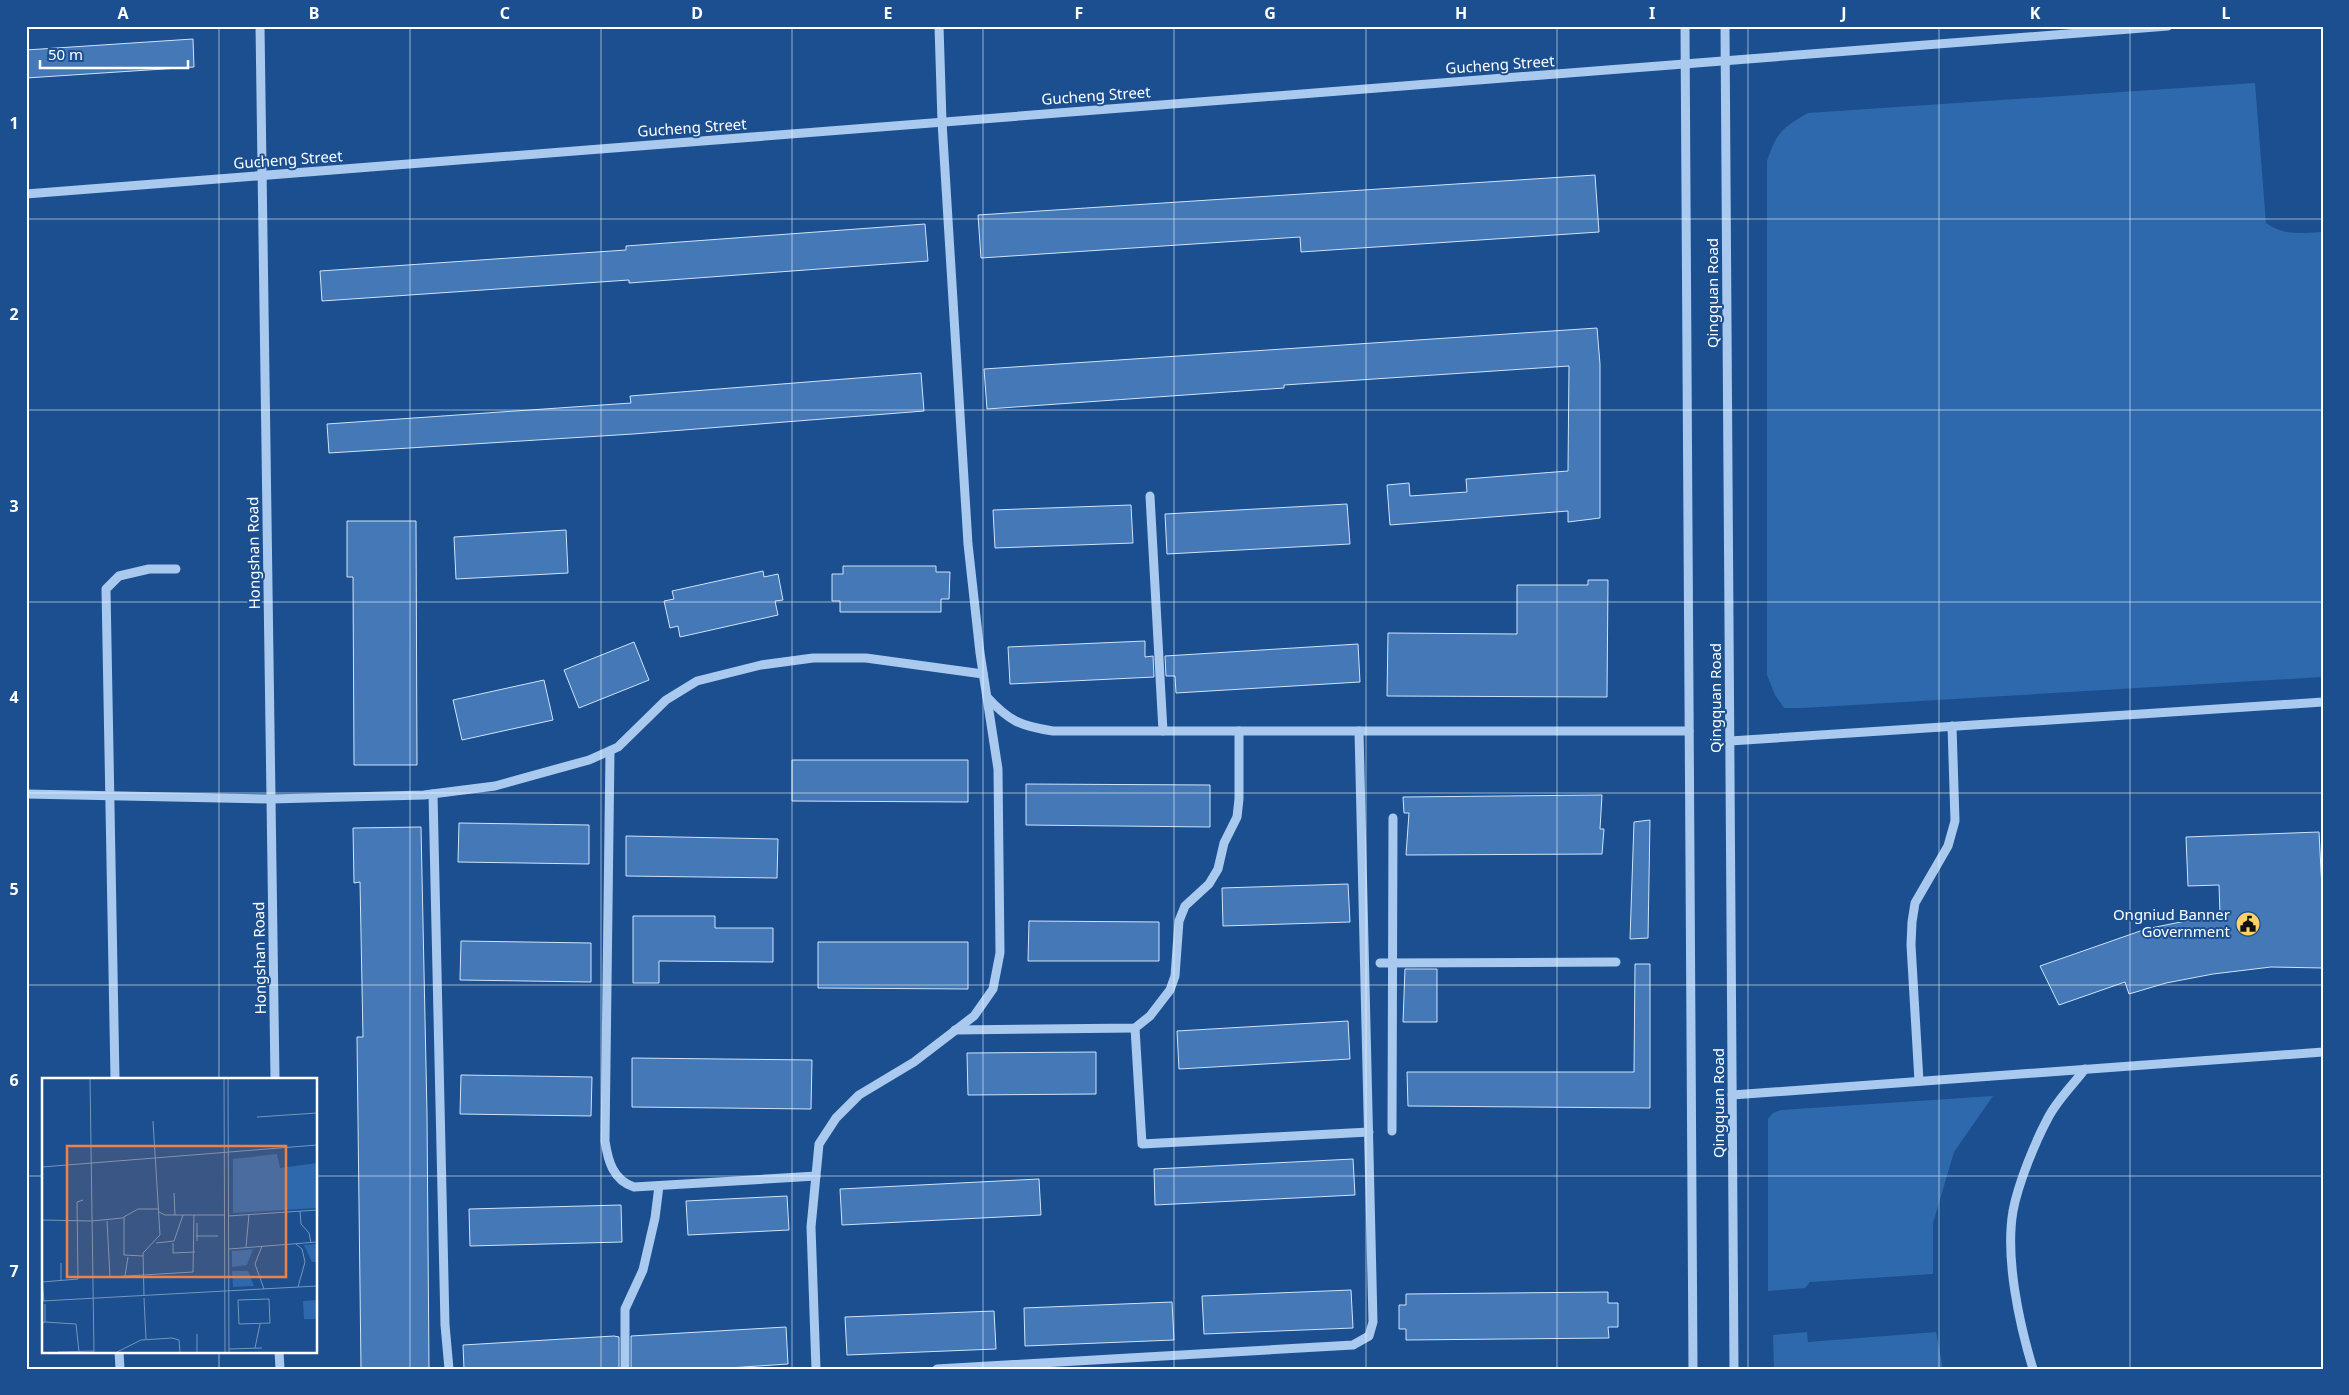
<svg xmlns="http://www.w3.org/2000/svg" width="2349" height="1395" font-family="'Noto Sans',sans-serif">
<rect width="100%" height="100%" fill="#1b4f8f"/>
<g fill="#2e69ad">
<path d="M2255 83 2266 223C2284 236 2301 233 2323 232V677L1803 708H1784L1775 695 1767 675V161C1777 132 1782 128 1808 113Z"/>
<path d="M1993 1096 1954 1152 1933 1223V1274L1810 1282 1805 1288 1768 1291V1119L1773 1113 1781 1110Z"/>
<path d="M1807 1332 1808 1342 1936 1332 1943 1369H1774L1773 1335Z"/>
</g>
<g fill="#4478b7" stroke="#cfe3fa">
<path d="M193 39 194 67 26 78V50Z"/>
<path d="M1595 175 1599 232 1301 252 1300 237 981 258 978 215Z"/>
<path d="M925 224 928 261 629 283V280L322 301 320 271 626 250V246Z"/>
<path d="M1597 328 1600 364V518L1568 522V511L1390 525 1387 485 1409 483 1410 496 1467 492 1466 479 1568 471 1569 366 1284 385V388L987 409 984 369Z"/>
<path d="M921 373 924 411 633 434 329 453 327 424 631 403 630 396Z"/>
<path d="M1347 504 1350 544 1167 554 1165 514Z"/>
<path d="M1131 505 1133 543 995 548 993 510Z"/>
<path d="M347 521H416L417 765H354L353 577H347Z"/>
<path d="M566 530 568 573 456 579 454 537Z"/>
<path d="M843 566H936V572H950L949 599H941V612H840V601H832V574H843Z"/>
<path d="M763 571 764 577 778 574 783 600 775 601 778 615 680 637 678 626 670 628 664 601 674 599 672 591Z"/>
<path d="M1588 580H1608L1607 697 1387 696 1388 633 1517 634V585H1588Z"/>
<path d="M1145 641V657L1153 656 1154 677 1010 684 1008 647Z"/>
<path d="M634 642 649 680 579 708 564 670Z"/>
<path d="M1358 644 1360 682 1176 693 1175 676H1166L1165 656Z"/>
<path d="M544 680 553 720 462 740 453 700Z"/>
<path d="M792 760H968V802L792 801Z"/>
<path d="M1026 784 1210 785V827L1026 825Z"/>
<path d="M1602 795 1600 829H1604L1602 854 1406 855 1409 813H1404L1403 797Z"/>
<path d="M1650 820 1648 938 1630 939 1634 822Z"/>
<path d="M459 823 589 825V864L458 862Z"/>
<path d="M421 827 427 1114 429 1369H361L357 1037H363L360 882 354 883 353 828Z"/>
<path d="M2319 832 2323 908V968L2271 967 2213 974 2166 983 2129 994 2125 982 2059 1005 2040 966 2146 929 2220 914 2219 885 2188 886 2186 837Z"/>
<path d="M626 836 778 839 777 878 626 876Z"/>
<path d="M1348 884 1350 922 1223 926 1222 888Z"/>
<path d="M633 916H715V928H773V962L659 961V983H633Z"/>
<path d="M1029 921 1159 922V961H1028Z"/>
<path d="M461 941 591 943V982L460 980Z"/>
<path d="M818 942H968V989L818 988Z"/>
<path d="M1635 964H1650V1108L1408 1106 1407 1072H1634Z"/>
<path d="M1405 969H1437V1022H1403Z"/>
<path d="M1348 1021 1350 1059 1179 1069 1177 1031Z"/>
<path d="M1096 1052V1094L968 1095 967 1053Z"/>
<path d="M632 1058 812 1060 811 1109 632 1107Z"/>
<path d="M461 1075 592 1077 591 1116 460 1114Z"/>
<path d="M1353 1159 1355 1195 1155 1205 1154 1169Z"/>
<path d="M1039 1179 1041 1215 842 1225 840 1189Z"/>
<path d="M787 1196 789 1230 688 1235 686 1201Z"/>
<path d="M621 1205 622 1242 470 1246 469 1209Z"/>
<path d="M1351 1290 1353 1328 1204 1334 1202 1296Z"/>
<path d="M1608 1292V1303H1618V1327H1608L1609 1338 1406 1340V1329H1399V1305H1406V1294Z"/>
<path d="M1172 1302 1174 1340 1025 1346 1024 1308Z"/>
<path d="M994 1311 996 1349 847 1355 845 1317Z"/>
<path d="M786 1327 788 1364 714 1369H631V1336Z"/>
<path d="M614 1336 619 1337V1369H464L463 1345Z"/>
</g>
<g fill="none" stroke-linecap="round" stroke-linejoin="round">
<g stroke="#a9c9ee" stroke-width="9">
<path d="M260 26 275 1079"/>
<path d="M1685 26 1693 1369"/>
<path d="M1725 26 1734 1369"/>
<path d="M26 194 2168 26"/>
<path d="M1150 496 1163 731"/>
<path d="M987 697C1009 721 1020 726 1053 731H1689"/>
<path d="M1730 741 2323 702"/>
<path d="M610 751 605 1141C608 1161 613 1180 634 1187L816 1176"/>
<path d="M26 794 271 799 424 795 495 786 589 760 618 747 666 700 697 681 761 665 813 658H866L983 674"/>
<path d="M433 794 445 1325 449 1369"/>
<path d="M1380 963 1616 962"/>
<path d="M1135 1028 1142 1144 1369 1132"/>
<path d="M955 1030 1135 1028 1150 1016 1170 990 1175 976 1179 921 1185 906 1209 884 1218 869 1224 843 1237 817 1239 799V731"/>
<path d="M115 1079 106 589 119 576 149 569H176"/>
<path d="M1919 1081 1911 945 1912 922 1915 903 1948 846 1955 821 1952 726"/>
<path d="M1732 1095 2323 1052"/>
<path d="M1392 1131 1393 818"/>
<path d="M119 1351 120 1369"/>
<path d="M279 1351 280 1369"/>
<path d="M625 1369V1309L643 1270 655 1218 659 1186"/>
<path d="M816 1369 811 1227 819 1144 836 1118 859 1095 914 1062 974 1016 993 989 1000 953 998 769 980 653 968 544 942 122 939 26"/>
<path d="M937 1369 1353 1345 1369 1336 1373 1322 1359 731"/>
<path d="M2033 1369C2019 1323 2005 1258 2013 1211 2018 1184 2035 1142 2048 1118 2057 1100 2073 1085 2085 1069"/>
</g>
</g>
<path fill="none" stroke="#fff" stroke-width="1" stroke-opacity="0.55" d="M219 26V1079M410 26V1369M601 26V1369M792 26V1369M983 26V1369M1174 26V1369M1366 26V1369M1557 26V1369M1748 26V1369M1939 26V1369M2130 26V1369M26 219H2323M26 410H2323M26 602H2323M26 793H2323M26 985H2323M26 1176H44M316 1176H2323M219 1351V1369"/>
<defs>
<symbol id="civic-disc" viewBox="-11 -11 22 22"><circle r="9.5" fill="#ffd166" stroke="#1b4f8f"/><path d="M-.6-6.5H3V-4.5H.6V-3L4-1V1h2V6H-6V1h2V-1L-.6-3ZM-1.2 2.5V6h2.4V2.5Z" fill="#111"/></symbol>
</defs>
<g fill-rule="evenodd">
<use href="#civic-disc" x="2234" y="910" width="28" height="28"/>
</g>
<g text-anchor="middle" stroke-width="4" stroke-linejoin="round" paint-order="stroke">
<g font-size="15" fill="#fff" stroke="#1b4f8f">
<text transform="translate(1500 65) rotate(-4)" y="5">Gucheng Street</text>
<text transform="translate(1096 96) rotate(-4)" y="5">Gucheng Street</text>
<text transform="translate(692 128) rotate(-4)" y="5">Gucheng Street</text>
<text transform="translate(288 160) rotate(-4)" y="5">Gucheng Street</text>
<text transform="translate(1713 293) rotate(-90)" y="5">Qingquan Road</text>
<text transform="translate(254 553) rotate(-91)" y="5">Hongshan Road</text>
<text transform="translate(1716 698) rotate(-90)" y="5">Qingquan Road</text>
<text transform="translate(260 958) rotate(-91)" y="5">Hongshan Road</text>
<text transform="translate(1719 1103) rotate(-90)" y="5">Qingquan Road</text>
</g>
<g font-size="15" fill="#fff" stroke="#1b4f8f" text-anchor="end">
<text x="2230" y="920">Ongniud Banner<tspan x="2230" dy="17">Government</tspan></text>
</g>
</g>
<g transform="translate(42 1078)">
<rect width="275" height="275" fill="#1b4f8f"/>
<path d="M235 76 238 90 275 85V130L191 135V81ZM275 166V184H270L262 167ZM211 171 205 187 190 189V173ZM190 193H206L212 208 191 209ZM275 222V241H262L261 223Z" fill="#2e69ad"/>
<path fill="none" stroke="#7695bc" stroke-width="1" d="M48 0 52 275M182 0 183 275M186 0 187 275M215 39 275 35M0 89 275 67M132 115 133 137M0 132V142L50 143 80 140 96 131H117M258 133 259 146 267 155 269 165M117 134 123 137H183M186 138 275 132M82 139V177L101 178M65 143 68 199 151 194 152 137M154 158H176M155 163V145M114 165 132 163 141 137M131 165V175L153 174M254 166 260 171 263 184 256 209M220 168 213 186 222 211M204 169 207 136M187 171 275 164M0 198 2 223M83 198 86 179M19 203V185M0 204 36 201 35 124 41 122M102 218 101 175 118 157 111 43M102 220 104 261M227 221 228 245 197 246 196 222ZM0 223 275 208M3 244 34 246 37 274M0 245 3 244V226M213 270 218 246M187 271 220 270M16 274 52 273M73 275 99 262 130 260 137 262 138 275M155 275V256"/>
<path fill="#ee8249" fill-opacity="0.15" stroke="#ee8249" stroke-width="2.5" d="M25 68H244V199H25Z"/>
<rect width="275" height="275" fill="none" stroke="#fff" stroke-width="2.5"/>
</g>
<rect width="2349" height="1395" fill="none" stroke="#1b4f8f" stroke-width="55"/>
<path d="M40 60v8h148v-8" fill="none" stroke="#ffffff" stroke-width="2.5"/>
<text x="48" y="60" font-size="15" fill="#ffffff" stroke="#1b4f8f" stroke-width="4" paint-order="stroke">50 m</text>
<rect x="28" y="28" width="2294" height="1340" fill="none" stroke="#fff" stroke-width="2"/>
<g font-size="16" text-anchor="middle" font-weight="bold" fill="#fff">
<text x="123" y="19">A</text>
<text x="314" y="19">B</text>
<text x="505" y="19">C</text>
<text x="697" y="19">D</text>
<text x="888" y="19">E</text>
<text x="1079" y="19">F</text>
<text x="1270" y="19">G</text>
<text x="1461" y="19">H</text>
<text x="1652" y="19">I</text>
<text x="1844" y="19">J</text>
<text x="2035" y="19">K</text>
<text x="2226" y="19">L</text>
<text x="14" y="129">1</text>
<text x="14" y="320">2</text>
<text x="14" y="512">3</text>
<text x="14" y="703">4</text>
<text x="14" y="895">5</text>
<text x="14" y="1086">6</text>
<text x="14" y="1277">7</text>
</g>
</svg>
